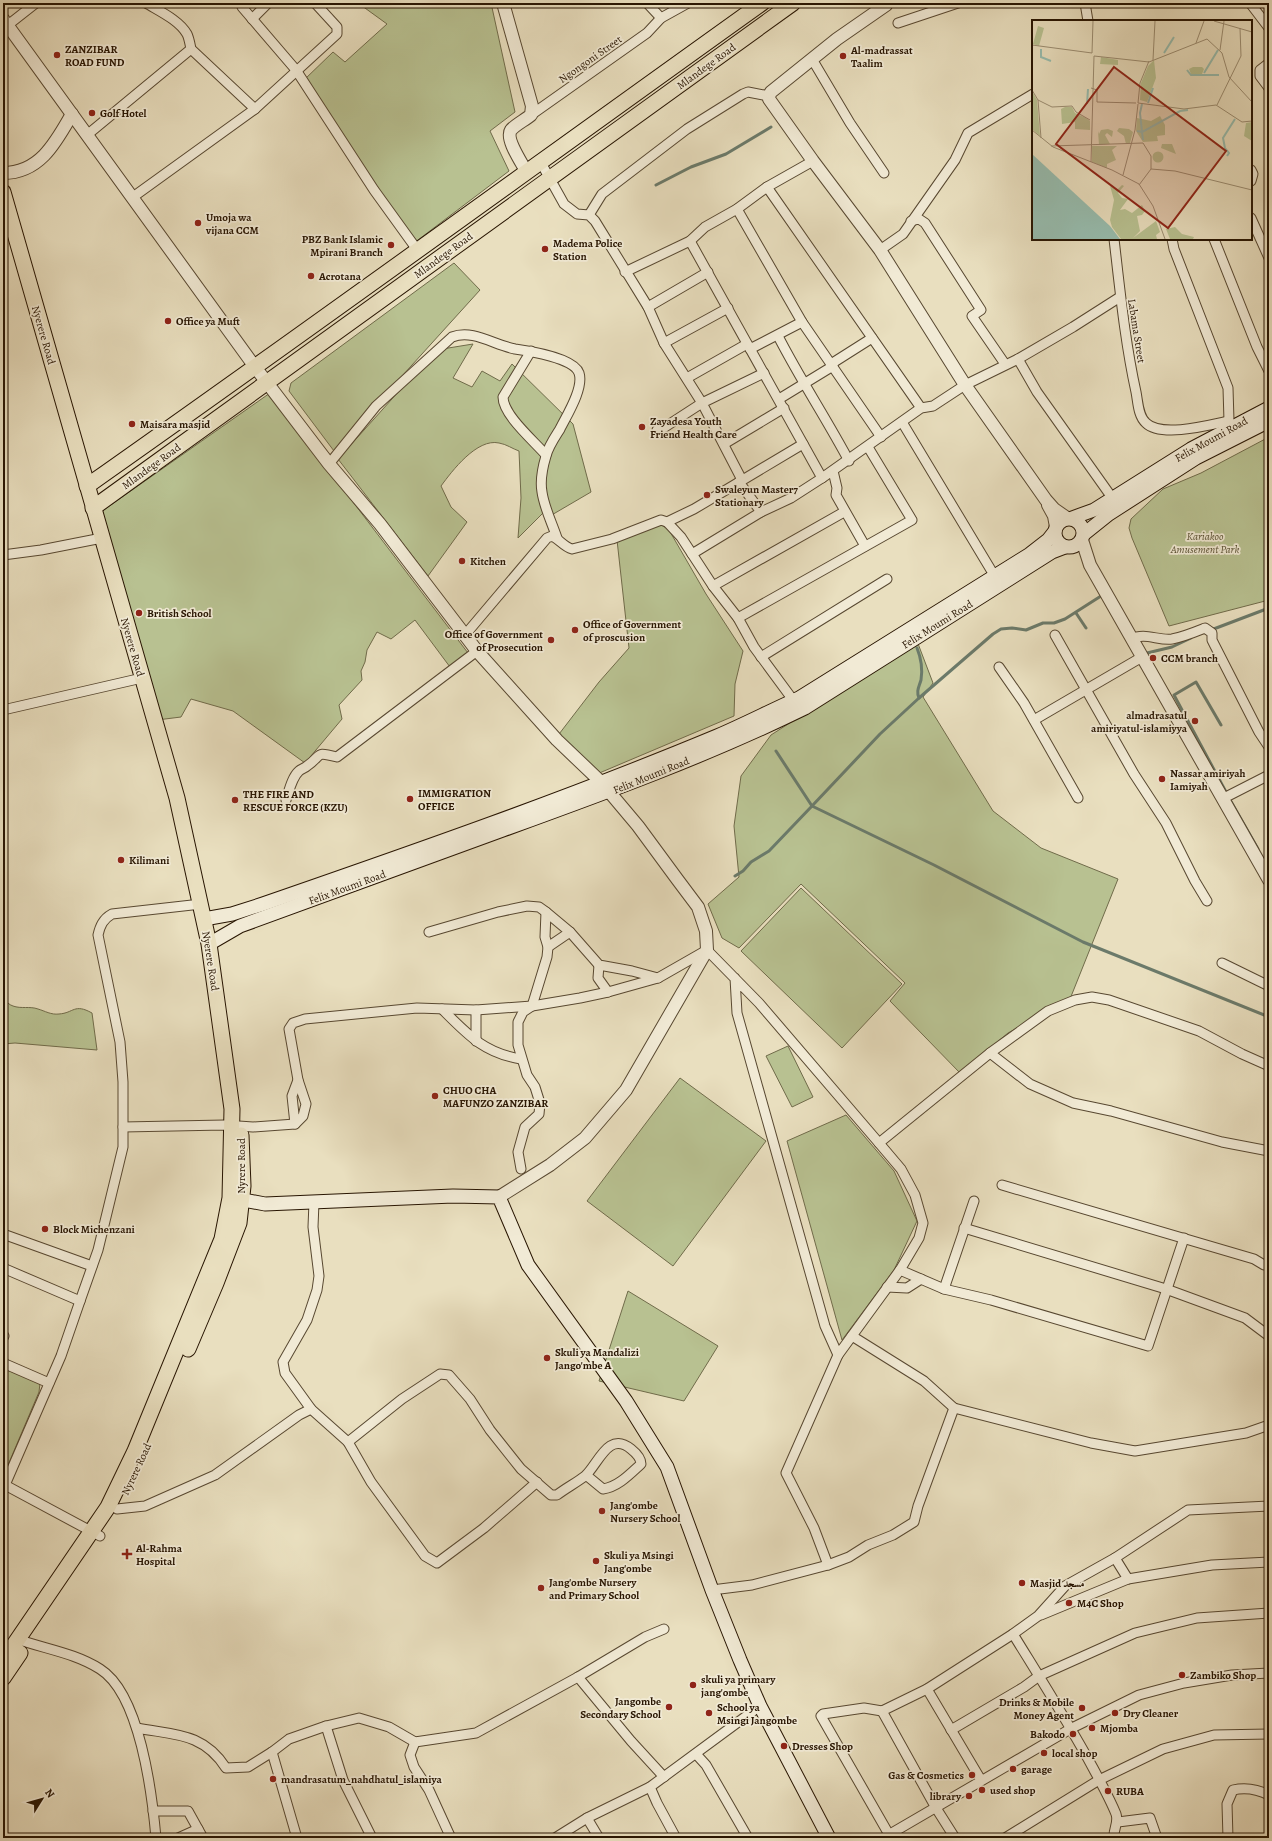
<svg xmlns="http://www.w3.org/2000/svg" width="1272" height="1841" font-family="Alegreya,Amiri,serif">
<rect width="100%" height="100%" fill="#e9dfbf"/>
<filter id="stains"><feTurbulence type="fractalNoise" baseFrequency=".005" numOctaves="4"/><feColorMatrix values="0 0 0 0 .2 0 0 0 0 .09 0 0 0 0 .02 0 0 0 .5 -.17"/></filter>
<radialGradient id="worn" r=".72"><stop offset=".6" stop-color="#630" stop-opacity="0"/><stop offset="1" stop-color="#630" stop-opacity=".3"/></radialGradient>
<g fill="#b8c191" stroke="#706b4a">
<path d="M358 3H491L515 112 490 131 509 171 414 243 304 80 333 52 345 62 387 24Z"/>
<path d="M454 263 480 290 334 451 289 391 291 383Z"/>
<path d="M473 344 453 378 472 387 482 371 500 381 512 364 573 424 591 492 550 516 544 512 518 538 521 498 519 451C513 449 506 444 499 443 477 438 452 471 441 486L451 507 467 522 428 576 338 459 436 350Z"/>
<path d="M270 393 468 653 450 667 415 620 391 639 377 632 367 650 365 662 361 671 362 680 339 705 342 719 305 763 233 711 191 699 181 717 157 720 98 514Z"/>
<path d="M1269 437V600L1169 626 1132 538 1129 528 1131 519 1163 489 1201 473Z"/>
<path d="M660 524 669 530 706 594 743 651 735 684 734 716 597 774 556 738 599 682 629 648 617 540Z"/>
<path d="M917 641 933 683 923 697 993 811 1041 848 1118 879 1070 999 1008 1033 960 1073 890 1001 905 983 801 884 739 948 722 938 708 904 739 877 734 826 741 776 771 735Z"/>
<path d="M801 888 902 984 842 1048 741 951Z"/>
<path d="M3 998C6 1001 9 1005 13 1006 21 1009 30 1006 38 1009 45 1011 51 1015 59 1014 74 1013 74 1003 92 1013L97 1050 15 1043 3 1044Z"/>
<path d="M788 1046 813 1097 792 1107 766 1056Z"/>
<path d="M680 1078 766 1141 673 1266 587 1201Z"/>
<path d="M846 1115 894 1171 917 1221 894 1270 842 1340 787 1141Z"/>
<path d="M628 1291 718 1346 684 1401 599 1381Z"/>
<path d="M3 1368 40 1383 39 1392 8 1465 3 1469Z"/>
</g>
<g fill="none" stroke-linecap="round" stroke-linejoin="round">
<g stroke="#6b7a6a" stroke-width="3">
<path d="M656 185 691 167 726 154 771 127"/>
<path d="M1076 613 1086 628"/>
<path d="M1211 630 1269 608"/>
<path d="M917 648C921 658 923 668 921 680 919 687 916 691 919 698"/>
<path d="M1147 653 1172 647 1191 638"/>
<path d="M1221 725 1196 682 1174 695 1226 792"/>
<path d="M776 751 812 806 880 734 919 698 993 634 1001 629 1012 628 1026 630 1043 623H1054L1065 619 1101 596"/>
<path d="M1229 798 1258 849"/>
<path d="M735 876 743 871 751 862 769 851 812 806 934 865 1083 942 1269 1017"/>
</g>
<defs>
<g id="minor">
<path d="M146 3C159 11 179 20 187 34 189 38 190 44 191 49L255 109"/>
<path d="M647 3 661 18"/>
<path d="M1085 3 1088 21"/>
<path d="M1250 3 1269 28"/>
<path d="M242 7 296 70 374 190 418 251"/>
<path d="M252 19 268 3"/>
<path d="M898 23 958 3"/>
<path d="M8 25 36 3"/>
<path d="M812 59 850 123 884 173"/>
<path d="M1269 63 1260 70V76L1269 88"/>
<path d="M531 115 647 33 661 18 688 3"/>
<path d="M87 135 191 49"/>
<path d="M540 161 564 204 577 214 589 215 595 221 648 307 664 343 702 403 665 427 657 430"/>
<path d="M1251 170 1253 174 1251 181"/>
<path d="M767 187 921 408"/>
<path d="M133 197 255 109 337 34V27L315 3"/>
<path d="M737 209 802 322 881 437"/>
<path d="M589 215 602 194 687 129 743 94 748 92 769 96"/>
<path d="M1251 218 1269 258"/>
<path d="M911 221 919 219 925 223 981 310 972 316 1005 364"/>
<path d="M1114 239C1120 290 1125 342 1136 392 1138 402 1138 416 1146 423 1161 438 1210 425 1229 421"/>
<path d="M1172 239 1174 249 1228 388 1229 421 1231 425"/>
<path d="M1214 239 1257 347 1269 371"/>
<path d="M690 241 822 478 921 408 933 406 965 385 1018 359 1073 327 1120 297"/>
<path d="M880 250 903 234 955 160 968 133 1033 94"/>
<path d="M625 272 690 241 705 227 737 209 767 187 813 161"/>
<path d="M648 307 708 272"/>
<path d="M778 336C800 379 826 418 849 461"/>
<path d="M664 343 728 308"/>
<path d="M750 349 802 322"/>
<path d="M531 351 503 397C503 415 534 441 546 455"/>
<path d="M1018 359 1037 392 1113 499"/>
<path d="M831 364 872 338"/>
<path d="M687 378 747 344"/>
<path d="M779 399 833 366"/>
<path d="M902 422 994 575"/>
<path d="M724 444 784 408"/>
<path d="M329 464 376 406 452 337C473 329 494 345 515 349 529 351 574 358 579 373 584 388 567 415 560 429 555 437 548 447 546 456 543 466 540 481 542 492 544 507 552 523 557 538"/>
<path d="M833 471 837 488 836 495 865 546"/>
<path d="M742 480 702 403 764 373"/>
<path d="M739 482 761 512 791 498 822 478"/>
<path d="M667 522 694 509 803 444"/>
<path d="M692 554 761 512"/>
<path d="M3 555 41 550 102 538"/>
<path d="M713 586 844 512"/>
<path d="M738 618 912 520 868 447"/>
<path d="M465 635 547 538 552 536C559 539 564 547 572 549L612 539 661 520 667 522 681 537 713 586 738 618 754 647 796 704"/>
<path d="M1055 635 1134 774 1166 823 1195 881 1207 901"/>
<path d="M1132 639C1144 632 1159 641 1172 639 1183 637 1195 632 1205 628L1212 633V640L1214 644 1259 732 1269 747"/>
<path d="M761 657 887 579"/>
<path d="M999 667 1024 703 1078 798"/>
<path d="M3 710 142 678"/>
<path d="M1034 720 1142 657"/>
<path d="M1222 799 1269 775"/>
<path d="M286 800C289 791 292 777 299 771 301 769 305 768 307 766 323 755 314 751 337 757L477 651"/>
<path d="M429 932 498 912 527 906 539 907 546 912 570 932 599 965 632 971 658 978"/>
<path d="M548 947 570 932"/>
<path d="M1222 963 1269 986"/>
<path d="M599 965 598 978 608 992"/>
<path d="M442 1009C468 1035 484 1053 521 1059"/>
<path d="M476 1010V1041"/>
<path d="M990 1053 1030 1084 1073 1103 1111 1111 1222 1142 1269 1151"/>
<path d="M295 1124 292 1096 298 1080"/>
<path d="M123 1127 224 1125 253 1127 295 1124 303 1116 306 1104 298 1080 289 1029 293 1023 305 1019 417 1008 476 1010 532 1006 580 998 608 992 658 978 707 950 759 1003 879 1143 901 1169 915 1195 923 1223 919 1238 900 1270 838 1355 825 1326 737 1013 735 978"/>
<path d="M879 1143 990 1053 1048 1011 1075 1000 1092 997 1109 1000 1199 1031 1242 1054 1269 1066"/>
<path d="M521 1169 518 1152 525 1127 539 1114 540 1103 535 1087 527 1075 518 1045V1022L523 1012 532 1006 547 957 548 947 545 937 546 912"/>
<path d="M1002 1185 1254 1259 1264 1265"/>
<path d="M974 1201 944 1289 991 1300 1148 1346 1184 1238"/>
<path d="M314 1202 313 1227 319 1276 317 1290 307 1320 283 1362 285 1373 311 1409 348 1442 371 1482 425 1556 437 1563 484 1528 537 1482"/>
<path d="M964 1228 1166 1289 1245 1318 1269 1336"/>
<path d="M3 1234 92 1266"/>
<path d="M3 1268 80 1301"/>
<path d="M900 1270 944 1289"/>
<path d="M887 1287 907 1288 921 1279"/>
<path d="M852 1336 924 1381 954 1408 1091 1443 1135 1451 1246 1433 1269 1425"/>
<path d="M3 1338 4 1336"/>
<path d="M3 1363 49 1383"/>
<path d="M348 1442 402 1399 440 1374 449 1375 470 1399 490 1430 521 1469 551 1495H557C566 1488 576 1483 585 1476 598 1465 608 1430 631 1449 636 1453 641 1458 641 1464 630 1474 618 1487 603 1489L586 1475"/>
<path d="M117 1509 145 1506 215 1475 299 1415 311 1409"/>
<path d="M100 1536 5 1485 61 1356 80 1301 98 1250 123 1147V1082L120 1042 98 935C100 926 103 919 112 914L201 904"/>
<path d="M828 1565 814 1528 786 1473 838 1355"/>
<path d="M1128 1579 1115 1558 1188 1510 1269 1506"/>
<path d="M712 1590 752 1585 828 1565 849 1557 868 1545 893 1535 914 1522 918 1506 954 1408"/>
<path d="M1041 1615 1128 1579 1212 1565 1269 1562"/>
<path d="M1013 1634C1040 1678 1068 1722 1093 1768 1101 1783 1110 1799 1116 1814 1119 1823 1113 1829 1114 1838"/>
<path d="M17 1639C45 1649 75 1653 100 1669 140 1694 152 1793 156 1838"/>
<path d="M578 1677 631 1741 664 1777"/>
<path d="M927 1689 981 1780"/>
<path d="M882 1711 936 1808 955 1838"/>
<path d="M326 1726 343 1780 372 1838"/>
<path d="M137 1728C173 1735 203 1732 226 1768L248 1767 272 1752 289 1739 326 1726 359 1718 389 1727 415 1742 476 1733 578 1677 645 1637 664 1629"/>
<path d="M951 1730 1024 1687 1039 1676 1135 1633 1197 1618 1269 1613"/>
<path d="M415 1742 410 1755 414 1767 429 1790 451 1838"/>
<path d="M272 1752 297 1838"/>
<path d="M696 1754 706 1765 748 1838"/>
<path d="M650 1787 657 1803 676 1838"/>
<path d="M153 1811H188L203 1838"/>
<path d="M587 1818 599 1838"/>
<path d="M1118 1822 1150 1818 1157 1838"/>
<path d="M885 1837 1072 1728 1139 1695 1184 1683 1232 1675 1269 1673"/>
<path d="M178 1838 198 1829"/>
<path d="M555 1838 587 1818 650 1787 760 1706"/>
<path d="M891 1838 821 1716 823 1714 864 1708 882 1711 927 1689 1013 1634 1038 1616 1065 1586 1115 1558"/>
<path d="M1005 1838 1099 1780 1163 1749 1214 1735 1269 1734"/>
<path d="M1228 1838 1227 1804 1233 1790C1246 1787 1257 1789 1269 1795"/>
</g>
<g id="tertiary">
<path d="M503 3 532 106 531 115C525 120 515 125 511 130 505 139 522 163 526 171"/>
<path d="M887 3 886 5 837 39 771 92 769 96V99L813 161 880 250 965 385 1046 500 1054 509 1067 518"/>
<path d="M3 19 255 367 329 464 380 524 477 651 557 740 601 782 638 826 677 879 698 907 706 931 707 950 626 1090 585 1138 550 1165 499 1197"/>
<path d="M3 173C40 173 56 142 72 114"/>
<path d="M1048 505 1054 516 1056 527"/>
<path d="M1082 540 1090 565 1269 880"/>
</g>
<g id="secondary">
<path d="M1072 518 1094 510 1191 449 1269 408"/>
<circle cx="1069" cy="533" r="14"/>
<path d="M1084 534 1109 514 1196 458 1269 421"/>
<path d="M204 919 232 914 263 904C416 851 568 798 717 736 745 724 772 710 799 698L1030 554 1048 540 1055 531"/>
<path d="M209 944 240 926C328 894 415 862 503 830 605 793 707 756 805 708L1052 552 1065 547"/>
<path d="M233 1198 265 1204 453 1196 499 1197 528 1265 626 1401 667 1467 712 1590 740 1660 760 1706 829 1838"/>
</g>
<g id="primary">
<path d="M3 192 177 798 209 944 232 1109 230 1198 222 1239 135 1451 108 1507 3 1661"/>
<path d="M87 486C313 327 537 164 762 3"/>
<path d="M93 508 793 3"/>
<path d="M188 1349 216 1283 239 1223 243 1186 241 1135"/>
<path d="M3 1678 20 1653"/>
</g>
</defs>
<use href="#minor" stroke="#584831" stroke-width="11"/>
<use href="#tertiary" stroke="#584831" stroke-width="14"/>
<use href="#secondary" stroke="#281502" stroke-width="15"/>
<use href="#primary" stroke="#281502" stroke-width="17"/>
<use href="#minor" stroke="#f1ead5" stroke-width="9"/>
<use href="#tertiary" stroke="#f1ead5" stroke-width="12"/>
<use href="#secondary" stroke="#f1ead5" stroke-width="13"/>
<use href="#primary" stroke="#e9dfbf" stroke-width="15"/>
</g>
<g fill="#8f2418" stroke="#f1ead5" stroke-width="1.5">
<circle cx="57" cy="55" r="4"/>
<circle cx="843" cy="56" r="4"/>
<circle cx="92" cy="113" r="4"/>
<circle cx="198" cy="223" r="4"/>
<circle cx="391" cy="245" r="4"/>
<circle cx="545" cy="249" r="4"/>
<circle cx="311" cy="276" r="4"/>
<circle cx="168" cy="321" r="4"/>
<circle cx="132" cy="424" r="4"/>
<circle cx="642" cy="427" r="4"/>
<circle cx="707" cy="495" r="4"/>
<circle cx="462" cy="561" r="4"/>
<circle cx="139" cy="613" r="4"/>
<circle cx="575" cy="630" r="4"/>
<circle cx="551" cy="640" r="4"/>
<circle cx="1153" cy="658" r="4"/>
<circle cx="1195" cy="721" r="4"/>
<circle cx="1162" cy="779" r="4"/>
<circle cx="410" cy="799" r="4"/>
<circle cx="235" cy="800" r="4"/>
<circle cx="121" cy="860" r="4"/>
<circle cx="435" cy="1096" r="4"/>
<circle cx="45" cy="1229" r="4"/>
<circle cx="547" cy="1358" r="4"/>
<circle cx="602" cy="1511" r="4"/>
<path d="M125 1548h4v4h4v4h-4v4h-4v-4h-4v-4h4z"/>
<circle cx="596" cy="1561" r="4"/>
<circle cx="1022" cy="1583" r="4"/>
<circle cx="541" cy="1588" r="4"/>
<circle cx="1069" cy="1603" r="4"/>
<circle cx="1182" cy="1675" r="4"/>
<circle cx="693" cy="1685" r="4"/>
<circle cx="669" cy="1707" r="4"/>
<circle cx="1082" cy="1708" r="4"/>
<circle cx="709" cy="1713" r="4"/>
<circle cx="1115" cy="1713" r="4"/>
<circle cx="1092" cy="1728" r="4"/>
<circle cx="1073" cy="1734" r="4"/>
<circle cx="784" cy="1746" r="4"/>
<circle cx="1044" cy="1753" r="4"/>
<circle cx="1013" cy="1769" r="4"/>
<circle cx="972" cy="1775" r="4"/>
<circle cx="273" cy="1779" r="4"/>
<circle cx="982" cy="1790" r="4"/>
<circle cx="1108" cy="1791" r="4"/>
<circle cx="969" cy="1796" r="4"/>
</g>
<g text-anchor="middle" stroke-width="3.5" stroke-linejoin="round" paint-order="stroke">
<g font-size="11" font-weight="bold" fill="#281502" stroke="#f1ead5" text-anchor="start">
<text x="65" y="53">ZANZIBAR<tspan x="65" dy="13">ROAD FUND</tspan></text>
<text x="851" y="54">Al-madrassat<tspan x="851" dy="13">Taalim</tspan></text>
<text x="100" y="117">Golf Hotel</text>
<text x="206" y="221">Umoja wa<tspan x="206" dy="13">vijana CCM</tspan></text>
<text x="383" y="243" text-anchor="end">PBZ Bank Islamic<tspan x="383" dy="13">Mpirani Branch</tspan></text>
<text x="553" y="247">Madema Police<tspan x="553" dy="13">Station</tspan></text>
<text x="319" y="280">Acrotana</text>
<text x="176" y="325">Office ya Muft</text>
<text x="650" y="425">Zayadesa Youth<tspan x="650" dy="13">Friend Health Care</tspan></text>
<text x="140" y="428">Maisara masjid</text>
<text x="715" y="493">Swaleyun Master7<tspan x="715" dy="13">Stationary</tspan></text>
<text x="470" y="565">Kitchen</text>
<text x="147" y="617">British School</text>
<text x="583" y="628">Office of Government<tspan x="583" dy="13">of proscusion</tspan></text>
<text x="543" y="638" text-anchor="end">Office of Government<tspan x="543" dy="13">of Prosecution</tspan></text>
<text x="1161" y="662">CCM branch</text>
<text x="1187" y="719" text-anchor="end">almadrasatul<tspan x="1187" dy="13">amiriyatul-islamiyya</tspan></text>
<text x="1170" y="777">Nassar amiriyah<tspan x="1170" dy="13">Iamiyah</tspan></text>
<text x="418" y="797">IMMIGRATION<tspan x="418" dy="13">OFFICE</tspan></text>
<text x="243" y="798">THE FIRE AND<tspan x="243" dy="13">RESCUE FORCE (KZU)</tspan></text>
<text x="129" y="864">Kilimani</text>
<text x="443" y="1094">CHUO CHA<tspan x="443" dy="13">MAFUNZO ZANZIBAR</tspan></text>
<text x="53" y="1233">Block Michenzani</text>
<text x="555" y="1356">Skuli ya Mandalizi<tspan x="555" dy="13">Jango'mbe A</tspan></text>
<text x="610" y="1509">Jang'ombe<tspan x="610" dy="13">Nursery School</tspan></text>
<text x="136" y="1552">Al-Rahma<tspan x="136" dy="13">Hospital</tspan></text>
<text x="604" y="1559">Skuli ya Msingi<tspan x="604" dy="13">Jang'ombe</tspan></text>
<text x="549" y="1586">Jang'ombe Nursery<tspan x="549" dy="13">and Primary School</tspan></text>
<text x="1030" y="1587">Masjid مسجد</text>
<text x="1077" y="1607">M4C Shop</text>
<text x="1190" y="1679">Zambiko Shop</text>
<text x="701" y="1683">skuli ya primary<tspan x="701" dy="13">jang'ombe</tspan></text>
<text x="661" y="1705" text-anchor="end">Jangombe<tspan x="661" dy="13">Secondary School</tspan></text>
<text x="1074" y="1706" text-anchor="end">Drinks &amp; Mobile<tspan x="1074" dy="13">Money Agent</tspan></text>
<text x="717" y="1711">School ya<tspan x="717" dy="13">Msingi Jangombe</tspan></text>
<text x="1123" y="1717">Dry Cleaner</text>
<text x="1100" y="1732">Mjomba</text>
<text x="1065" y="1738" text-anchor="end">Bakodo</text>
<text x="792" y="1750">Dresses Shop</text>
<text x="1052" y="1757">local shop</text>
<text x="1021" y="1773">garage</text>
<text x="964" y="1779" text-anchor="end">Gas &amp; Cosmetics</text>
<text x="281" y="1783">mandrasatum_nahdhatul_islamiya</text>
<text x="990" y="1794">used shop</text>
<text x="1116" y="1795">RUBA</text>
<text x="961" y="1800" text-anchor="end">library</text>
</g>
<g font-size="11" fill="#281502" stroke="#f1ead5">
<text transform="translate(590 59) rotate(-35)" y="4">Ngongoni Street</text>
<text transform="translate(706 66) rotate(-36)" y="4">Mlandege Road</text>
<text transform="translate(443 255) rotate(-36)" y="4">Mlandege Road</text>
<text transform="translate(1137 331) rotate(81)" y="4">Labama Street</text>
<text transform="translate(44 335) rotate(74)" y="4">Nyerere Road</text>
<text transform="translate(1211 439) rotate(-29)" y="4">Felix Moumi Road</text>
<text transform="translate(151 466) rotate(-36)" y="4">Mlandege Road</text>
<text transform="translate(937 624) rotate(-32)" y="4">Felix Moumi Road</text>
<text transform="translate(133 647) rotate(74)" y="4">Nyerere Road</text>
<text transform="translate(651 775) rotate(-22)" y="4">Felix Moumi Road</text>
<text transform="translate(347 887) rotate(-20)" y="4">Felix Moumi Road</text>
<text transform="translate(211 961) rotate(81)" y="4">Nyerere Road</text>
<text transform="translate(241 1166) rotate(-90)" y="4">Nyrere Road</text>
<text transform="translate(136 1469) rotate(-65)" y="4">Nyrere Road</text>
</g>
<g font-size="11" font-style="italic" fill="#5a5134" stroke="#f1ead5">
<text x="1205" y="540">Kariakoo<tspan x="1205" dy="13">Amusement Park</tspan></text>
</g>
</g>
<g transform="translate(1032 20)">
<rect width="220" height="220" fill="#e9dfbf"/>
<path d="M6 6 12 8 7 26 1 24ZM69 37 86 40V45L68 44ZM122 40 124 58 115 82 108 80 109 63 116 46ZM161 47H170L172 49 170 54H159L157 49ZM0 71 5 80 8 116 0 109ZM33 87H40L43 93 54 98 58 101V110L43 109V102L30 104 29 89ZM128 96 133 105V115L125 116 126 121 111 122 104 111 105 98 119 101ZM220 102V121L212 116 214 103ZM87 108 97 109 101 112 98 123 94 124 92 116 85 111ZM76 109 81 111 80 117 75 113 73 115 78 124 67 125 66 111 67 114 69 110ZM130 124H140L144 134 129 128ZM60 126H85L80 130 84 140 75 144V148L60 142ZM120.5 137a5.5 5.5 0 1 1 11 0a5.5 5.5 0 1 1-11 0ZM90 165 92 166 86 173 90 178 96 179 88 190 93 189 100 193 110 185 113 191 110 195 105 196 108 211 101 218 124 201 128 212 124 215 125 219H89L80 207 78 200 82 180 78 166 85 170ZM143 207 150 214 162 217 161 219H138L134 209Z" fill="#b8c191"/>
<path d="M0 134 78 206 88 219H0Z" fill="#97bdaf"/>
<path fill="none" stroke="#97bdaf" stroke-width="2" d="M9 29V37L19 41M132 33 142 17M155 50 159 55H187M172 53 186 30M116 83 121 68M55 84 56 69M105 111 110 112 108 93 110 84M111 120 110 112 148 91 156 90M195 136 197 133 193 128 191 118 203 99"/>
<path fill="none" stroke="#9c8e73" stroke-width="1" d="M182 1 220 12M164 23 172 1M0 25 60 33M188 30 192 1M60 33 61 1M62 36 117 42 175 19 190 33 197 57 220 82M121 40 123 1M59 68 65 70V82L104 83M0 70 6 80 9 118M6 80 20 87 40 86 44 92 58 100M106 83 152 89 184 85 210 102 220 101M106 83 108 63 117 41M185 85 209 36 208 8M0 110 21 127 80 150 107 164 121 186 133 219M19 126 111 123 119 136V149M59 142 62 36M91 155 103 110 106 84M107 165 119 149 143 151 220 170"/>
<path fill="#8f2418" fill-opacity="0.15" stroke="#8f2418" stroke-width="2" d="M82 47 194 131 136 208 24 124Z"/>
<rect width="220" height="220" fill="none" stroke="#281502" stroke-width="2"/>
</g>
<rect width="1272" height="1841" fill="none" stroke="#e9dfbf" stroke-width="16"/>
<rect x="4" y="4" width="1264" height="1833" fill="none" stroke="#281502" stroke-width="2"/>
<rect x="8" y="8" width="1256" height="1825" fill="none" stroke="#281502"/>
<g transform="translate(42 1799) rotate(53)" stroke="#f1ead5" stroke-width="3" paint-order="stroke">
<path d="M0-3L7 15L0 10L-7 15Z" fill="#281502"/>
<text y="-6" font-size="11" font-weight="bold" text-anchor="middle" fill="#281502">N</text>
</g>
<rect width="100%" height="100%" filter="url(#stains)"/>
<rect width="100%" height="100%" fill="url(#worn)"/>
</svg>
